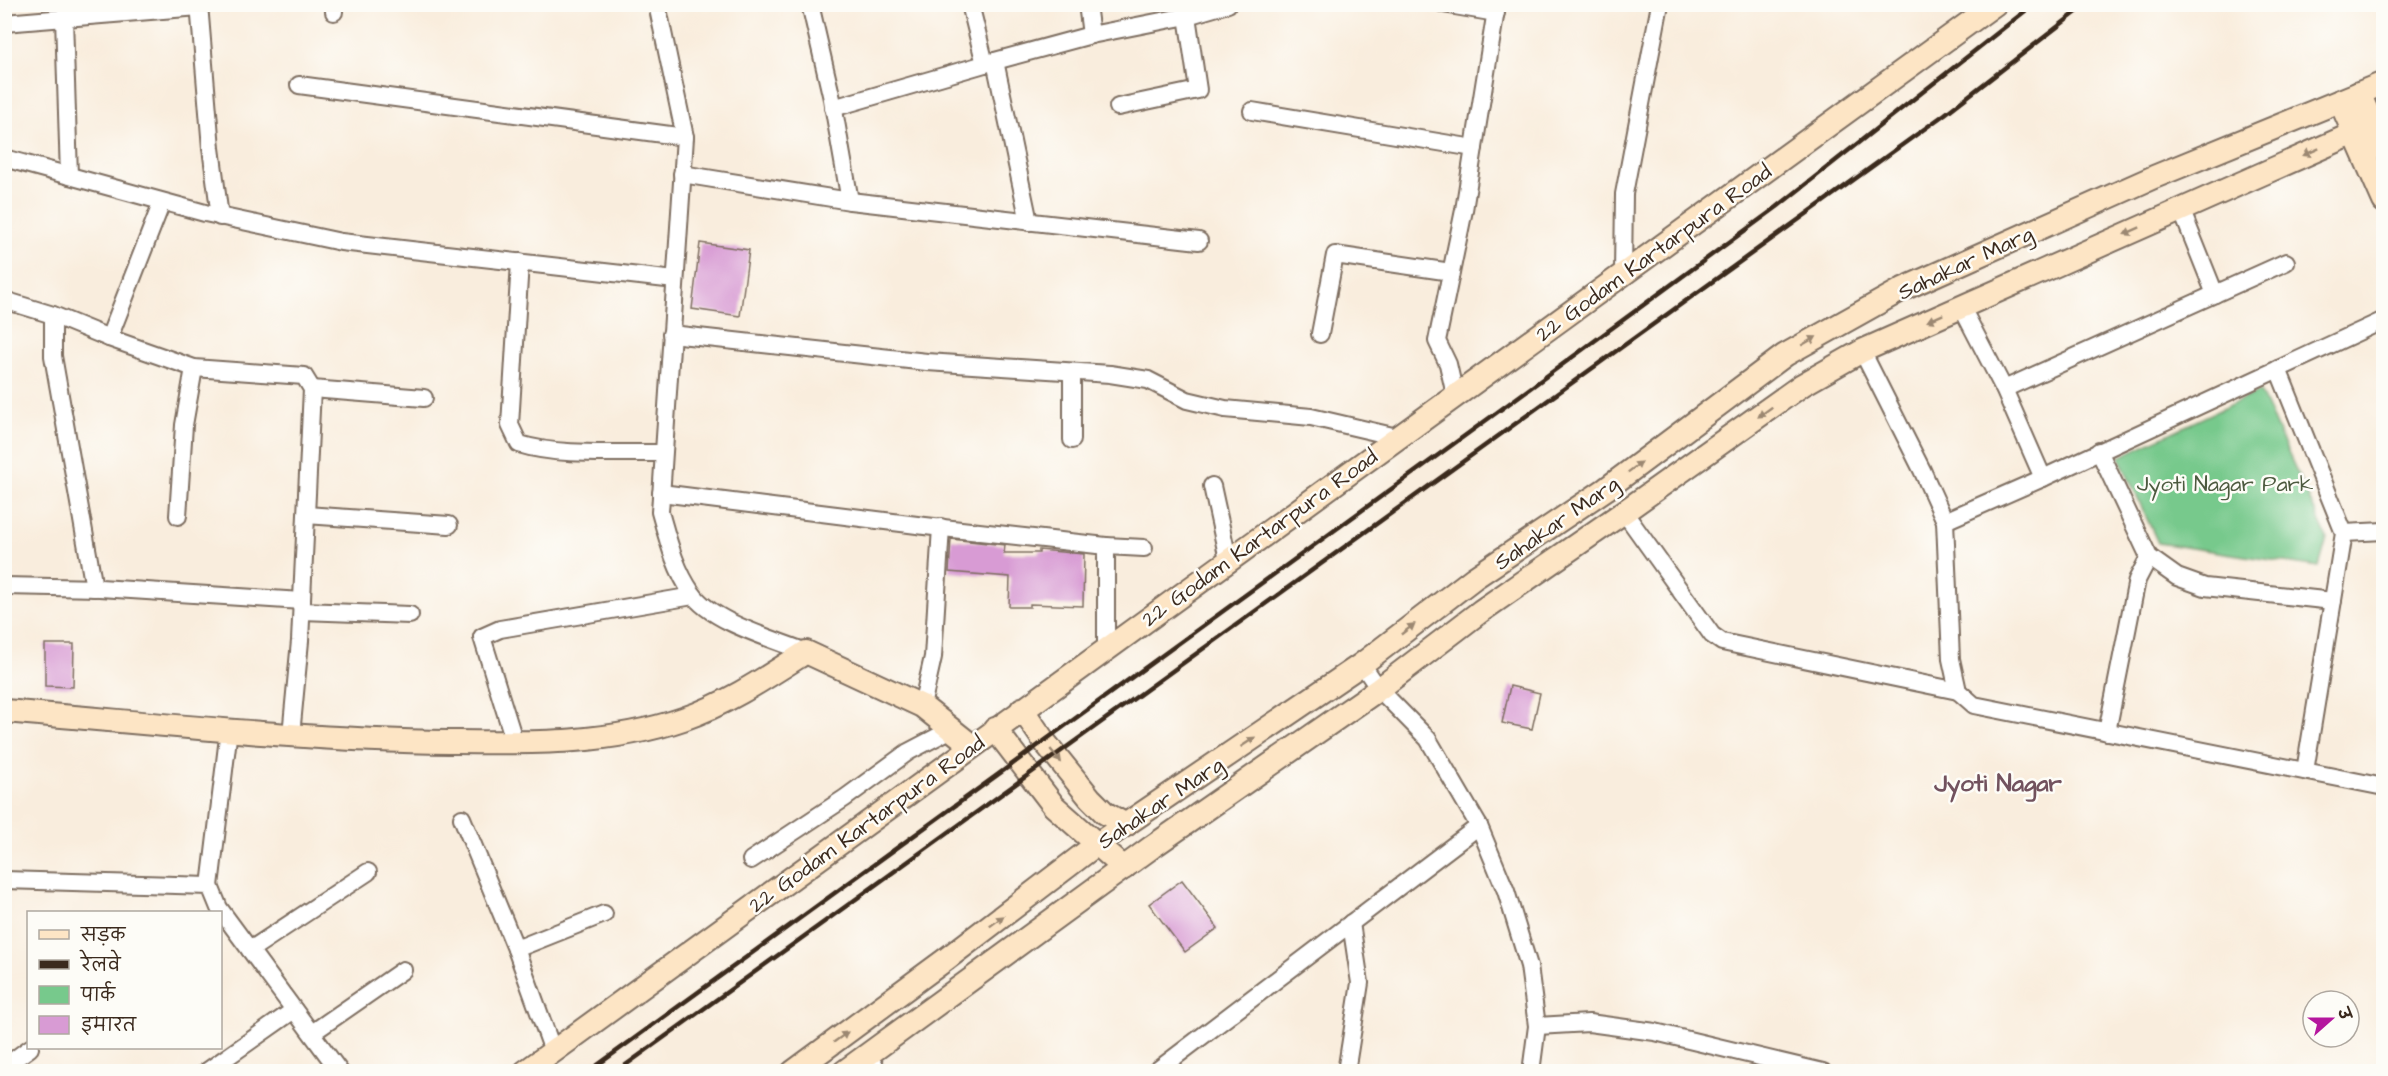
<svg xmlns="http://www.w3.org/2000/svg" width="2388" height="1076" font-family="'Architects Daughter','Playpen Sans Deva',sans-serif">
<rect width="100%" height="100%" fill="#fdfcf7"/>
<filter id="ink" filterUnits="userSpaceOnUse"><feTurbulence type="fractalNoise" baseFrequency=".0167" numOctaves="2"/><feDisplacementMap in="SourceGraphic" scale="12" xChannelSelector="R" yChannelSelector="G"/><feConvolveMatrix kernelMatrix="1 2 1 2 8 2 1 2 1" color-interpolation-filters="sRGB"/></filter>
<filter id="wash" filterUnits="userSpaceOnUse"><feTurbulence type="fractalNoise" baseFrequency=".008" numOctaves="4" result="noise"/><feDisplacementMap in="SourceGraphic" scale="24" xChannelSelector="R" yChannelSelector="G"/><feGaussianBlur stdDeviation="1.35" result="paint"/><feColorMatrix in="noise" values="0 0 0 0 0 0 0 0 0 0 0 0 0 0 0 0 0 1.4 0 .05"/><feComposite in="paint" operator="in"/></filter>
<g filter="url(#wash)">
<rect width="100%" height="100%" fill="#f9eddd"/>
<path fill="#77c98c" stroke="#597a55" stroke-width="1.5" d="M2260 391 2327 538 2319 567 2158 543 2119 457Z"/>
<g id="blocks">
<g fill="#d89bd4">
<path d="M700 243 749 250 740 316 692 309Z"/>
<path d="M951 539 1005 545 1004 553H1039V550L1084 554 1083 606 1030 604V607H1009L1010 577 949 572Z"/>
<path d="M45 644H74L73 687 45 686Z"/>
<path d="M1510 686 1540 693 1532 729 1502 723Z"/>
<path d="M1182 880 1218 928 1185 952 1149 904Z"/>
</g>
</g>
</g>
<g filter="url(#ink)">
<use href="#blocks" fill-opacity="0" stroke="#7e6e61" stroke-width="1.5"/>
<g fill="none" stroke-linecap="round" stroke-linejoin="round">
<defs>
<g id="street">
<path d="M199 4 211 148 220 217"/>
<path d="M334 4V12"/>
<path d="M657 4 685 137 660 512C668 540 675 569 692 593 711 622 774 639 806 652"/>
<path d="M970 4 985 64"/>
<path d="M1087 4 1091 35 1187 16 1228 4"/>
<path d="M1443 4 1496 13"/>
<path d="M64 18 69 176"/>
<path d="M4 23 199 7"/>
<path d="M995 61 1091 35"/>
<path d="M299 85 685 137"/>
<path d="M1118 107 1198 90 1187 16"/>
<path d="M833 108 995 61 1029 222"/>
<path d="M1252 111 1474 148"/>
<path d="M4 158 205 213 341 242 675 280"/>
<path d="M682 174 850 201 832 99 810 4"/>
<path d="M850 201 1199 241"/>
<path d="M2181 209 2215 294"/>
<path d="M520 262 510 425 519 444C560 457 618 452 663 453"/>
<path d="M1623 274 1624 194 1660 4"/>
<path d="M4 300 53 315 109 338 194 368 304 376 312 389 300 641 291 735"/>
<path d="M1961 306 2004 389 2043 478"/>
<path d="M53 315V356L94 588"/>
<path d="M671 334 927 362 1110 374 1148 380 1187 400 1225 409 1311 417 1397 437"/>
<path d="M1320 334 1335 255 1451 272"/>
<path d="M109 338 162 202"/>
<path d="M1862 351 1922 470 1945 521 1951 659 1958 691 1974 705 2384 787"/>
<path d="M2278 369 2344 533 2305 771"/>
<path d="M1072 372V440"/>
<path d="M312 389 424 398"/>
<path d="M2004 389 2286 262"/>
<path d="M1455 395 1448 364 1437 341 1464 210 1497 4"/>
<path d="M2099 451 2149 557 2177 577 2205 587 2333 601"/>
<path d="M1212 486 1228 559"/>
<path d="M661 493 925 526 1106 546V648"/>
<path d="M1624 512 1712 635 1722 642 1958 691"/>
<path d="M306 515 449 525"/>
<path d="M178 516 184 425 194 368"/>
<path d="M1945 521 2043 478 2384 320"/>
<path d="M2344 533 2384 531"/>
<path d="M1106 546 1144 548"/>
<path d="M4 586 100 588 302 601"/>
<path d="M302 611 410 615"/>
<path d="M1362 664 1379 689 1428 739 1479 826 1506 891 1529 966 1537 1026 1531 1072"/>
<path d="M922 706 933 657 941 527"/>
<path d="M2107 732 2137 580 2149 557"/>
<path d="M515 743 482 637 500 629 693 596"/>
<path d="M462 818 516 949 553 1051"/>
<path d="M751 860 845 798 908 752 950 730"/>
<path d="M4 880 210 886 219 908 340 1072"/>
<path d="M210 886 229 729"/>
<path d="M516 949 604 914"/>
<path d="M250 950 368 872"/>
<path d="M1537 1026 1589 1023 1655 1032 1823 1072"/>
<path d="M312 1033 403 970"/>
<path d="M867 1055 879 1072"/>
<path d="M4 1067 30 1048"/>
<path d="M206 1072 294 1010"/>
<path d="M1155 1072 1479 826"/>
<path d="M1346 1072 1360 983 1351 923"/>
</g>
<g id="secondary">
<path d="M2359 93 2384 150"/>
<path d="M2340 101 2384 201"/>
<path d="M1022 709 1044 741 1090 798 1105 813 1126 825"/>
<path d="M4 711C152 723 300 740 449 742 527 743 608 745 683 719 727 704 767 677 806 652L922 706 971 745"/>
<path d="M995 729 1054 806 1124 868"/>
<path d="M525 1072 1995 4"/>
<path d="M793 1072 945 960 1097 844 1362 664 1474 578 1606 489 1785 355 1903 289 1948 269 2154 177 2384 83"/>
<path d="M844 1072 1152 847 1379 689 1481 611 1624 512 1802 385 1862 351 2384 120"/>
</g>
</defs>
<use href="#street" stroke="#7e6e61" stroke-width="20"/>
<use href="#secondary" stroke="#7e6e61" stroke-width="26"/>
<use href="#street" stroke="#fff" stroke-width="16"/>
<use href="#secondary" stroke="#fde5c5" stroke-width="22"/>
<g stroke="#3b2a1e" stroke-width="4.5">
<path d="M588 1072 1492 416 1777 207 2034 4"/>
<path d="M616 1072 1945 114 2087 4"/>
</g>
</g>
<defs><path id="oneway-solid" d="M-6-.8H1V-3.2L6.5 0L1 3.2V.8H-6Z" transform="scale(1.5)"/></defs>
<g fill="#9c8872">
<use href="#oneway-solid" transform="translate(2311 152) rotate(156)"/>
<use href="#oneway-solid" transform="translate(2132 231) rotate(156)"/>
<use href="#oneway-solid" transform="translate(1935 318) rotate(156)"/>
<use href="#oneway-solid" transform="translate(1809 341) rotate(-30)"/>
<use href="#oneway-solid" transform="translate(1765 412) rotate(144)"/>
<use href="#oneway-solid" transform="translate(1635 467) rotate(-37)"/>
<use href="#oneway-solid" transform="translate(1408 629) rotate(-38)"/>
<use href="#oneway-solid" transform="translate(1248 742) rotate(-34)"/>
<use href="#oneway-solid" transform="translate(1056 756) rotate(51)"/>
<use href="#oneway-solid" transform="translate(997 921) rotate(-37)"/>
<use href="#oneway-solid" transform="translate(841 1037) rotate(-36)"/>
</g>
</g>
<g text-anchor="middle" stroke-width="5" stroke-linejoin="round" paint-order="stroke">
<g font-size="22" fill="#3b2a1e" stroke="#fdfcf7">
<text transform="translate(1653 252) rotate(-36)" y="8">22 Godam Kartarpura Road</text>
<text transform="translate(1965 262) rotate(-25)" y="8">Sahakar Marg</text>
<text transform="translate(1556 522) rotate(-35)" y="8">Sahakar Marg</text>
<text transform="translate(1259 537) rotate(-36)" y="8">22 Godam Kartarpura Road</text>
<text transform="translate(1160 802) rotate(-34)" y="8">Sahakar Marg</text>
<text transform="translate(866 823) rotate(-36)" y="8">22 Godam Kartarpura Road</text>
</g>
<g font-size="22" fill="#4d5a3f" stroke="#fdfcf7">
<text x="2225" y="491">Jyoti Nagar Park</text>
</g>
<g font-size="24" font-weight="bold" fill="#72525e" stroke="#fdfcf7">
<text x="1998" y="791">Jyoti Nagar</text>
</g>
</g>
<rect width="2388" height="1076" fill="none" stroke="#fdfcf7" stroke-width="24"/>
<rect x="27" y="911" width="195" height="138" fill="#fdfcf7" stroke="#afa8a0" stroke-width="1.5"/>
<rect x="39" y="930" width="30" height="9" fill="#fde5c5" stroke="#afa8a0" stroke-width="1.5"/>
<text x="81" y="941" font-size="18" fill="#3b2a1e">सड़क</text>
<rect x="39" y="960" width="30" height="9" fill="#3b2a1e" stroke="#afa8a0" stroke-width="1.5"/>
<text x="81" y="971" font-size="18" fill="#3b2a1e">रेलवे</text>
<rect x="39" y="986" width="30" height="18" fill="#77c98c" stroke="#afa8a0" stroke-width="1.5"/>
<text x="81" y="1001" font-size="18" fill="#3b2a1e">पार्क</text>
<rect x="39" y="1016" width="30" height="18" fill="#d89bd4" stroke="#afa8a0" stroke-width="1.5"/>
<text x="81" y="1031" font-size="18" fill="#3b2a1e">इमारत</text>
<g transform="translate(2331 1019) rotate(69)"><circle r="28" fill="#fdfcf7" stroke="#afa8a0" stroke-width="1.5"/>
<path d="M0-4.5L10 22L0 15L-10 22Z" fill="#b5179e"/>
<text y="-9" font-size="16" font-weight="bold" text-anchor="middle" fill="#3b2a1e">उ</text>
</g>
</svg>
